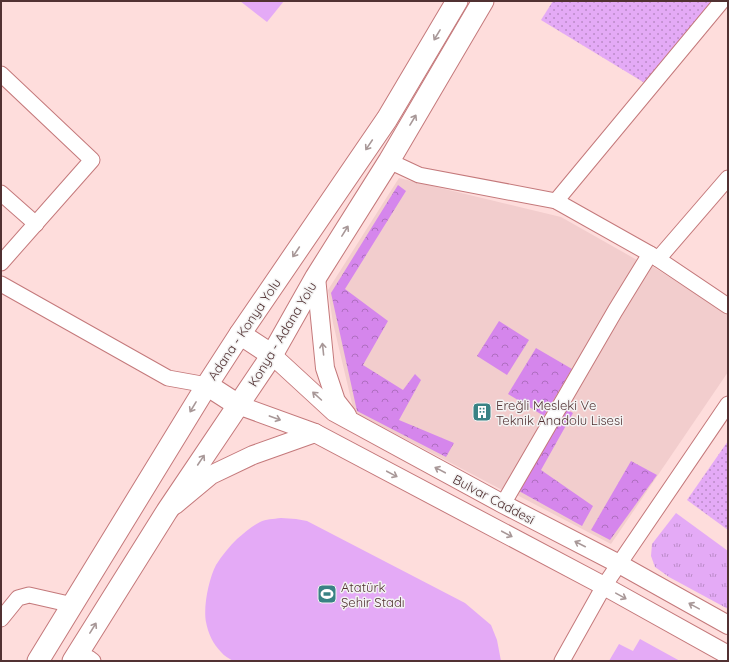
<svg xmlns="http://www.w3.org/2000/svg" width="729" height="662" font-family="Quicksand,sans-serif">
<defs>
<pattern id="grass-dots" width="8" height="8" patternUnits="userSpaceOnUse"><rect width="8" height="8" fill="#e4aaf6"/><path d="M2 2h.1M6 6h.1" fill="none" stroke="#bb8bc8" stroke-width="1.8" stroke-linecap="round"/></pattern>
<pattern id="forest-crowns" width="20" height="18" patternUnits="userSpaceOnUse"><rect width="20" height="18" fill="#d586ec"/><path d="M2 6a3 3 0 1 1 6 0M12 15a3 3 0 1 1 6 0" fill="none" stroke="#af6ec0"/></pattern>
<pattern id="park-tufts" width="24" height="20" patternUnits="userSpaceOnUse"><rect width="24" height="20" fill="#e4aaf6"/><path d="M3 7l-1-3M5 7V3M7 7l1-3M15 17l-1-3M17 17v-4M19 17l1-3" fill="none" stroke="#bb8bc8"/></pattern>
</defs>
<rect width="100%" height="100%" fill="#fedddc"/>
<g fill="#f2cdcd">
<path d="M399 178 561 217 637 260 506 492 354 412 333 323 328 290Z"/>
<path d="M647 263 728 314V372L611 544 515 494Z"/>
</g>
<g fill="url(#grass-dots)">
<path d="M553 1H717L648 85 541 20Z"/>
<path d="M728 441V530L687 500Z"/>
</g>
<g fill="url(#forest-crowns)">
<path d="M398 185 406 191 345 289 388 321 363 365 403 390 415 374 421 380 399 420 454 443 446 457 357 411 331 293Z"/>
<path d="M499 321 529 340 507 375 477 356Z"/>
<path d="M536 348 572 369 544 416 508 394Z"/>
<path d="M564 408 573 413 541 470 593 506 582 526 519 491Z"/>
<path d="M631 461 657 475 610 540 591 530Z"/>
</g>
<path fill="url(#park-tufts)" d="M676 513 728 551V609L669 577 655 567 651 556 652 544Z"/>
<g fill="#e4aaf6">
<path d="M240 1H284L267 22Z"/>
<path d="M281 518 296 519 307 521 465 603 491 625 497 640 501 661H233C229 658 224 656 221 652 213 644 208 633 206 622 203 607 209 578 216 565 222 555 230 546 237 539 244 533 252 526 260 522 266 519 273 519 281 518Z"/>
<path d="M640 639 680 661H609L619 644 633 651Z"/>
</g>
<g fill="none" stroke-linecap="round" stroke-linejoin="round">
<defs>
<g id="minor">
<path d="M1 74 92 160 1 263"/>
<path d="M389 161 419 175 556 201 652 255 728 306"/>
<path d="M1 193 36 224"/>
<path d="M556 201 722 1"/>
<path d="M658 259 728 178"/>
<path d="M1 284 168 378 207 385"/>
<path d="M503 504 615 311 650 254"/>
<path d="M1 619 18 598 29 595 73 605"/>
<path d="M89 658 93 661"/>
<path d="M562 661 604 586 728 404"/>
</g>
<g id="major">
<path d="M316 277 325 368 336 401 347 415"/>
<path d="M272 355 334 412 503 504 619 564 728 625"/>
<path d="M238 405 315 433 604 586 728 655"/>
<path d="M175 505 211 475 253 455 315 433"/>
</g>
<g id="highway">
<path d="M240 334 272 355"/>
<path d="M207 385 238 405"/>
<path d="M38 661 207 385 240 334 387 119 457 1"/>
<path d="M73 661 167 511 272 355 316 277 389 161 483 1"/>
</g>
</defs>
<use href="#minor" stroke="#c4797b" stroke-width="17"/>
<use href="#major" stroke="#c4797b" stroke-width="20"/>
<use href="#highway" stroke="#c4797b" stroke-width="23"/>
<use href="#minor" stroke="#fff" stroke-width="15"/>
<use href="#major" stroke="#fff" stroke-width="18"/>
<use href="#highway" stroke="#fff" stroke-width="21"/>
</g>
<defs><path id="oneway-shaft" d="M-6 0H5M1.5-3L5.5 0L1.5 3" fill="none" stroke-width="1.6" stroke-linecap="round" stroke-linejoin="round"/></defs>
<g stroke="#a89898">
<use href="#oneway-shaft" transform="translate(437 35) rotate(121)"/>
<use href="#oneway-shaft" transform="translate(413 120) rotate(-59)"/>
<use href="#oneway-shaft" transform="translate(369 145) rotate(124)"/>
<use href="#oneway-shaft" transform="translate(345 231) rotate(-58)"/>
<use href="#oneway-shaft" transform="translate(296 252) rotate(124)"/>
<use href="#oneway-shaft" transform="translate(323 349) rotate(-96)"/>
<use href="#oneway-shaft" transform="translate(317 396) rotate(-138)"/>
<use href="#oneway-shaft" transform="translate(193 407) rotate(121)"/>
<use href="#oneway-shaft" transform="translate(275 418) rotate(20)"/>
<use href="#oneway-shaft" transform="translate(201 460) rotate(-56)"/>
<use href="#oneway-shaft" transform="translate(440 470) rotate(-152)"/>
<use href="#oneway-shaft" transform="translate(392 474) rotate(28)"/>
<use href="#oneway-shaft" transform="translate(507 534) rotate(28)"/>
<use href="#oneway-shaft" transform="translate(580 544) rotate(-153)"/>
<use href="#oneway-shaft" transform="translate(621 596) rotate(29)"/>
<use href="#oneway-shaft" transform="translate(694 606) rotate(-151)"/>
<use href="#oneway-shaft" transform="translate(93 628) rotate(-58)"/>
</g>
<defs>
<symbol id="building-square" viewBox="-11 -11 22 22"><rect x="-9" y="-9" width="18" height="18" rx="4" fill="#398284" stroke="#f3f3f3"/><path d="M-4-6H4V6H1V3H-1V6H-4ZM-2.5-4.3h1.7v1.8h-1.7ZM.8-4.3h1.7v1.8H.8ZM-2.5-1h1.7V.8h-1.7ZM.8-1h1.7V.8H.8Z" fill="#fff"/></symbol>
<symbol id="stadium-square" viewBox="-11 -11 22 22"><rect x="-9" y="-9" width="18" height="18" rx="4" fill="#398284" stroke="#f3f3f3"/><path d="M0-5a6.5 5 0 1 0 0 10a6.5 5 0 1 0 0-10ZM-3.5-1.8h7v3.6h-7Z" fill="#fff"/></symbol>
</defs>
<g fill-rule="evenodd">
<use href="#building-square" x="471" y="401" width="22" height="22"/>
<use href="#stadium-square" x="316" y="583" width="22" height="22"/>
</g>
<g text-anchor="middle" stroke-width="3" stroke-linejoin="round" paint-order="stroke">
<g font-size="13" fill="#513132" stroke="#f3f3f3">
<text transform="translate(244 329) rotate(-56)" y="5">Adana - Konya Yolu</text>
<text transform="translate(282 334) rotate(-59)" y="5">Konya - Adana Yolu</text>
<text transform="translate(494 499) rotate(28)" y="5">Bulvar Caddesi</text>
</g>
<g font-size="13" fill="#513132" stroke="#f3f3f3" text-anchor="start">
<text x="496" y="410">Ereğli Mesleki Ve<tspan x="496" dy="15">Teknik Anadolu Lisesi</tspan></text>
<text x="341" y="592">Atatürk<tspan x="341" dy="15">Şehir Stadı</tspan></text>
</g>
</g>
<rect width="729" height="662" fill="none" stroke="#513132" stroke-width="4"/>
</svg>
